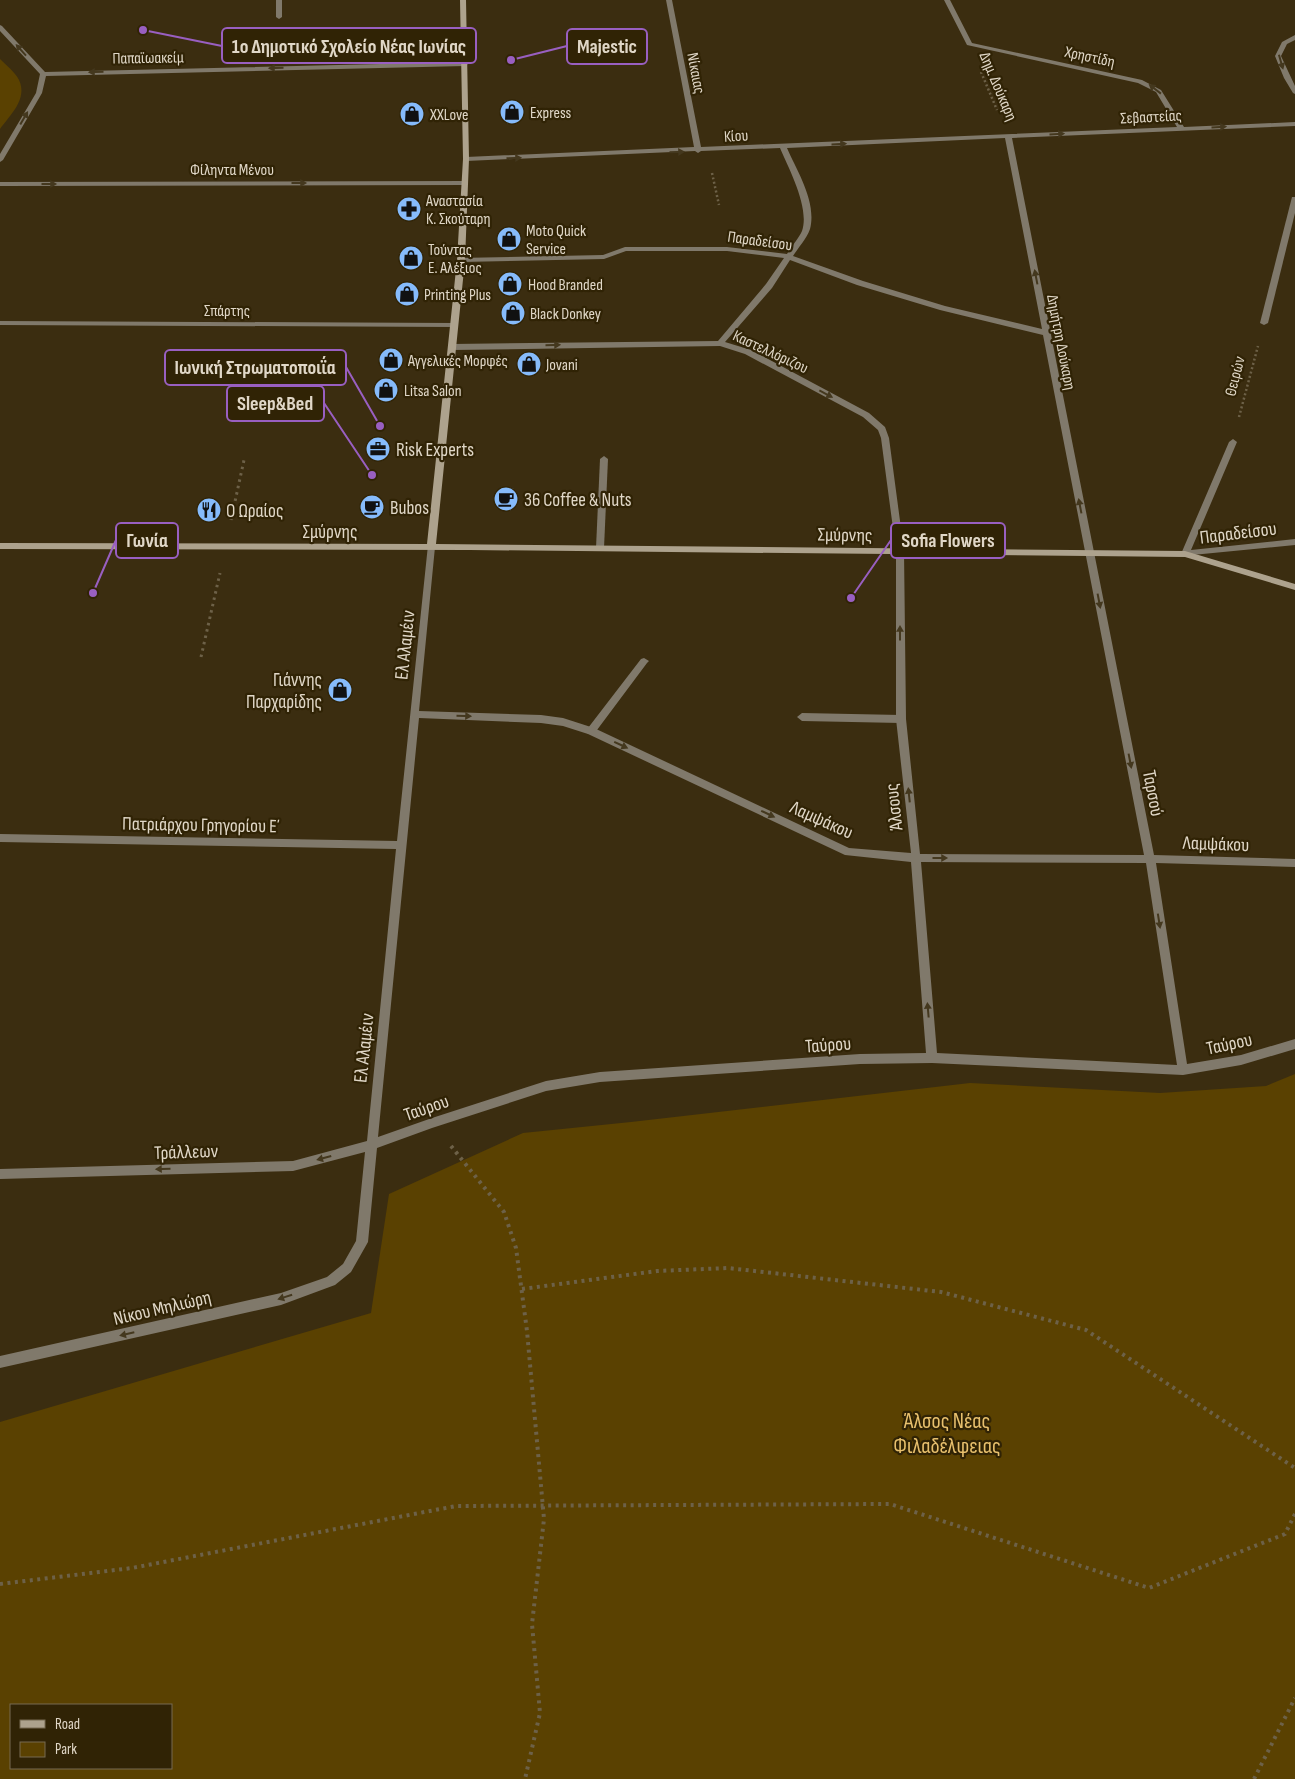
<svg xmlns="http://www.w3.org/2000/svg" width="1295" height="1779" font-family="'Sofia Sans Condensed',sans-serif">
<rect width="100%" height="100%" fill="#3b2d10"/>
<g fill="#5a4101" fill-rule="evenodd">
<path d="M0 59C6 65 15 72 19 80 28 99 10 115 0 129Z"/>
<path d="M1295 1074V1779H0V1422L371 1313 389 1194 523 1133 631 1122 970 1083 1160 1093 1266 1086ZM11 1705H171V1768H11Z"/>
</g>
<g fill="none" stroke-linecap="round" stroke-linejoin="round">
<g stroke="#6d6148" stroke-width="2.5" stroke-dasharray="2 2.5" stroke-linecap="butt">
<path d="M981 72 997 110"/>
<path d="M712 173 719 205"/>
<path d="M1239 417 1258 346"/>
</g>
<g stroke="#6d6148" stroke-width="3" stroke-dasharray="2.5 4" stroke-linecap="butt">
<path d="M231 520 244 460"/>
<path d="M201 657 220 573"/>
</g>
<g stroke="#6d6148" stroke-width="4" stroke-dasharray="3 4.5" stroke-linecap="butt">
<path d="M451 1146 504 1212 516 1248 527 1331 544 1519 532 1624 540 1713 525 1779"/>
<path d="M522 1289 657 1271 728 1268 941 1292 1086 1330 1295 1468"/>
<path d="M0 1584 132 1568 456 1506 890 1504 1149 1588 1285 1534 1295 1514"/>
<path d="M1254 1779 1295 1698"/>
</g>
<g fill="#80796b" fill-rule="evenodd">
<path d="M644 658 649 661 647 663 594 734H588L586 731 588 728 641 659Z"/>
<path d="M802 713 901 715 906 719 901 723 802 721 797 717Z"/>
</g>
<g fill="#80796b" fill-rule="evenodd">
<path d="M276 0H282V17L279 19 276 17Z"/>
<path d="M666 0H672L701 147 1177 127 1156 92 1138 83 967 45 944 0H950L972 43 1142 80 1161 90 1184 127 1295 122V126L1012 138 1154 855 1295 859V867L1156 863 1187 1064 1241 1055 1295 1039V1049L1241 1065 1183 1075 932 1063 860 1064 600 1082 546 1091 432 1128 377 1148 368 1242 351 1272 335 1285 281 1305 0 1368V1356L281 1293 327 1277 343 1264 356 1241 365 1152 293 1171 0 1179V1169L293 1161 367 1141 396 849 0 842V834L397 841 428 545H434L435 547 419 711 541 715 563 718 594 728 849 848 911 853 896 719V551L881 438 878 430 863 417 745 354 720 346 452 350 448 347 452 344 718 341 766 284 784 258 727 251H626L604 259 461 262H458V258L603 255 625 247H727L787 254C791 247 799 238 802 231 810 208 789 169 780 148L701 151 698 153 695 151 466 161 463 159 466 157 694 147ZM1005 138 1042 329 945 306 863 281 793 256C798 248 807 238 810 229 817 202 797 171 787 148ZM790 260 857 285 940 310 1043 335 1144 855 920 854 906 719 904 551 889 438 885 427 869 413 751 350 725 342 772 288ZM419 718 541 723 563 726 588 734 845 855 911 862 926 1053 860 1054 600 1072 546 1081 432 1118 378 1137ZM921 862 1146 863 1177 1065 937 1053Z"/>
<path d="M0 25 2 26 45 72 465 62 468 64 465 66 46 76 42 93 3 160 0 162V154L36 93 40 74 0 31Z"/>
<path d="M1295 35V40L1287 44 1281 56 1295 86V94L1293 93 1284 78 1275 56 1282 42Z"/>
<path d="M467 181 468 183 464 185 0 186V182Z"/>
<path d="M1292 197H1295V213L1268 323 1264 325 1260 323Z"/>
<path d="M0 321 454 323 458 325 454 327 0 325Z"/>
<path d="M1233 439 1237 442 1191 550 1295 539V545L1182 556 1181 554 1229 442Z"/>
<path d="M604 456 608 459 604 548 600 551 596 548 600 459Z"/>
</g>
<path fill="#ada28d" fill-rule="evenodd" d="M460 0H466L469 159 465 260 436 544 1185 551 1295 584V590L1185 557 470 550 0 549V543L427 544 457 260 463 159Z"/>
</g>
<defs><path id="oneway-solid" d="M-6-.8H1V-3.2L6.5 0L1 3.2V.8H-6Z" transform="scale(1.25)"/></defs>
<g fill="#44381e">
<use href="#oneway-solid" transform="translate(21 50) rotate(-132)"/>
<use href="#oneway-solid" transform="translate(1281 62) rotate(74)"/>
<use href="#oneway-solid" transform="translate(276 68) rotate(179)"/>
<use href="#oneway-solid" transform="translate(96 72) rotate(179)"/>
<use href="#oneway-solid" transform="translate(1155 89) rotate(-142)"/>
<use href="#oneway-solid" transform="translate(24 118) rotate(-60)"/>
<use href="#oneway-solid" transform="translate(1219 127) rotate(-3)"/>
<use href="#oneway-solid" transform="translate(1057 134) rotate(-3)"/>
<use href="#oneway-solid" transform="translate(839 144) rotate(-3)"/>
<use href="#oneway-solid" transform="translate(677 152) rotate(-2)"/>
<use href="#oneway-solid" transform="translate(514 158) rotate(-2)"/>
<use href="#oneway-solid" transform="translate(299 183)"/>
<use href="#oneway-solid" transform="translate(49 184)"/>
<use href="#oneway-solid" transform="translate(1036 277) rotate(-101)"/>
<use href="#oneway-solid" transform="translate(553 345) rotate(-1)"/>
<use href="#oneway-solid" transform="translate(826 394) rotate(28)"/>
<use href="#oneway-solid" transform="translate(1080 506) rotate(-101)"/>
<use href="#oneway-solid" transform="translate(1099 601) rotate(79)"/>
<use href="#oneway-solid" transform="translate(900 633) rotate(-90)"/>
<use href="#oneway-solid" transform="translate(464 716) rotate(2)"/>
<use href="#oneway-solid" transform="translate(621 745) rotate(25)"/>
<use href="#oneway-solid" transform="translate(1130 761) rotate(79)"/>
<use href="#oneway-solid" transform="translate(909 795) rotate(-96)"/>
<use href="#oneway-solid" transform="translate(768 814) rotate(25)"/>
<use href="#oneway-solid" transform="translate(940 858)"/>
<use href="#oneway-solid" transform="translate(1159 921) rotate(81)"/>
<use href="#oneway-solid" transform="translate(928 1010) rotate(-95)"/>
<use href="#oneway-solid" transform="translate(324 1158) rotate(165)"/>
<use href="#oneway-solid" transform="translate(163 1169) rotate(178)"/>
<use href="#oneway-solid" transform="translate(285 1297) rotate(162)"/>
<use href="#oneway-solid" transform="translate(127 1334) rotate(167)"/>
</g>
<defs>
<symbol id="shop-disc" viewBox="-11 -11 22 22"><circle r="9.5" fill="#86bbfb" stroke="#302305"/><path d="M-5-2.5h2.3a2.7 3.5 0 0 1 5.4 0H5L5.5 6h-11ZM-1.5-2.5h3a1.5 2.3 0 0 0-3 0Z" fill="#111"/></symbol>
<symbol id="pharmacy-disc" viewBox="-11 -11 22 22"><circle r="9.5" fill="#86bbfb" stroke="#302305"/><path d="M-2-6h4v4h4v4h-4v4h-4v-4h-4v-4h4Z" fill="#111"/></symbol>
<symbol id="office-disc" viewBox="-11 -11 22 22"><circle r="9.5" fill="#86bbfb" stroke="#302305"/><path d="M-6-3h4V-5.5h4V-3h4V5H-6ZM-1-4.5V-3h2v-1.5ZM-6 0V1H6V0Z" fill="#111"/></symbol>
<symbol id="cafe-disc" viewBox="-11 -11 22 22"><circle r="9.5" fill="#86bbfb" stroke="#302305"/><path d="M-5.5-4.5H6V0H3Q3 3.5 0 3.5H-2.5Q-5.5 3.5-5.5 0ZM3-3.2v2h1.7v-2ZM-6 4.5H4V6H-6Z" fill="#111"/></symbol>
<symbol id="restaurant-disc" viewBox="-11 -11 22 22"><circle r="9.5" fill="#86bbfb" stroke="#302305"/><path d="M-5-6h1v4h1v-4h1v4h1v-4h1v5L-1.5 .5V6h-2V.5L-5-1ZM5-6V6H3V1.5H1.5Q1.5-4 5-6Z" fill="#111"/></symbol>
</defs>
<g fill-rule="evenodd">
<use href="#shop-disc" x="498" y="98" width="28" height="28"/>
<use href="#shop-disc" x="398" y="100" width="28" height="28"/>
<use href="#pharmacy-disc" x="395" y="195" width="28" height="28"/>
<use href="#shop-disc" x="495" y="225" width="28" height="28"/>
<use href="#shop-disc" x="397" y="244" width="28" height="28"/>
<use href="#shop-disc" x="496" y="270" width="28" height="28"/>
<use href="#shop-disc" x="393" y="280" width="28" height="28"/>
<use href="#shop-disc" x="499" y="299" width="28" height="28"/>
<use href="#shop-disc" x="377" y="346" width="28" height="28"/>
<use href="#shop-disc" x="515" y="350" width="28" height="28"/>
<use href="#shop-disc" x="372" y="376" width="28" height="28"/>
<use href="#office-disc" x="364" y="435" width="28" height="28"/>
<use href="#cafe-disc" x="492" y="485" width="28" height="28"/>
<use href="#cafe-disc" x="358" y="493" width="28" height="28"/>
<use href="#restaurant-disc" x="195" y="496" width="28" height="28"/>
<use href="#shop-disc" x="326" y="676" width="28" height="28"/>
</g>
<g text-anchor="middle" stroke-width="4.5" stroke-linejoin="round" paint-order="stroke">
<g font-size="16" fill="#e0d7c7" stroke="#302305">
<text transform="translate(1090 56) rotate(12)" y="6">Χρηστίδη</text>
<text transform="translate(148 57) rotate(-1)" y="6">Παπαϊωακείμ</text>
<text transform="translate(697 73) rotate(79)" y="6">Νίκαιας</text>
<text transform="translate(999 86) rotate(67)" y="6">Δημ. Δούκαρη</text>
<text transform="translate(1151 116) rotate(-3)" y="6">Σεβαστείας</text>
<text transform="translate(736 135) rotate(-3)" y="6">Κίου</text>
<text x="232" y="175">Φίληντα Μένου</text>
<text transform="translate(760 240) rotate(8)" y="6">Παραδείσου</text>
<text x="227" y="316">Σπάρτης</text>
<text transform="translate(1062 342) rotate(79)" y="6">Δημήτρη Δούκαρη</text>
<text transform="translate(771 351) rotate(25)" y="6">Καστελλόριζου</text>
<text transform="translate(1234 376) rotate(-76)" y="6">Θειρών</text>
</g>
<g font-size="16" fill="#e0d7c7" stroke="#302305" text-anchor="start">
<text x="530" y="118">Express</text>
<text x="430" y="120">XXLove</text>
<text x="426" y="206">Αναστασία<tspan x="426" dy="18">Κ. Σκούταρη</tspan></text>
<text x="526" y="236">Moto Quick<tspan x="526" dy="18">Service</tspan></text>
<text x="428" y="255">Τούντας<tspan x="428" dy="18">Ε. Αλέξιος</tspan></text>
<text x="528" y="290">Hood Branded</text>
<text x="424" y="300">Printing Plus</text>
<text x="530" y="319">Black Donkey</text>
<text x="408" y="366">Αγγελικές Μορφές</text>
<text x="546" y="370">Jovani</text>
<text x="404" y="396">Litsa Salon</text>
</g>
<g font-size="19" fill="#e0d7c7" stroke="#302305" text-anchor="start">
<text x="396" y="456">Risk Experts</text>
<text x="524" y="506">36 Coffee &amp; Nuts</text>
<text x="390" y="514">Bubos</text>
<text x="226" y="517">Ο Ωραίος</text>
<text x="322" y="686" text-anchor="end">Γιάννης<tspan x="322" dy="22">Παρχαρίδης</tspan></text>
</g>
<g font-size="19" fill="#e0d7c7" stroke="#302305">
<text x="330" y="538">Σμύρνης</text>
<text transform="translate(1238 532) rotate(-7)" y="7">Παραδείσου</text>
<text transform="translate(845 534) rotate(1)" y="7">Σμύρνης</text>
<text transform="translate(404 645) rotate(-84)" y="7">Ελ Αλαμέιν</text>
<text transform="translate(1154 793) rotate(79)" y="7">Ταρσού</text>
<text transform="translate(893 807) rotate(-96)" y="7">Άλσους</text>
<text transform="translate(822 819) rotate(24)" y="7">Λαμψάκου</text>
<text transform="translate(201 824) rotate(1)" y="7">Πατριάρχου Γρηγορίου Ε΄</text>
<text transform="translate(1216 843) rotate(2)" y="7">Λαμψάκου</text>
<text transform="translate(1229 1043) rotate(-12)" y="7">Ταύρου</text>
<text transform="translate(828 1044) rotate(-4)" y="7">Ταύρου</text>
<text transform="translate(363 1048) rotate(-84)" y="7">Ελ Αλαμέιν</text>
<text transform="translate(426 1107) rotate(-19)" y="7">Ταύρου</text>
<text transform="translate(186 1151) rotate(-2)" y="7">Τράλλεων</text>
<text transform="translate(162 1307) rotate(-13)" y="7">Νίκου Μηλιώρη</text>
</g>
<g font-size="22" fill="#e8c06d" stroke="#302305">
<text x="947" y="1428">Άλσος Νέας<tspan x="947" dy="25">Φιλαδέλφειας</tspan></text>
</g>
</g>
<path fill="none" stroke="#995fc1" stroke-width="2" d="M143 30L222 46M511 60L567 46M380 426L346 367M372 475L324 403M93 593L116 540M851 598L891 540"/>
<g fill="#995fc1" stroke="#302305" stroke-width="2">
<circle cx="143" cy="30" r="5"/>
<circle cx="511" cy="60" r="5"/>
<circle cx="380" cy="426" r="5"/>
<circle cx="372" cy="475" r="5"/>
<circle cx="93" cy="593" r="5"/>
<circle cx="851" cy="598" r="5"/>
</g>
<g fill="#302305" stroke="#995fc1" stroke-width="2">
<rect x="222" y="28" width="254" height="35" rx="5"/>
<rect x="567" y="29" width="80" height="35" rx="5"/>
<rect x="165" y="350" width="181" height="35" rx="5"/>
<rect x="227" y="386" width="97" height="35" rx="5"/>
<rect x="116" y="523" width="62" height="35" rx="5"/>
<rect x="891" y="523" width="114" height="35" rx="5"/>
</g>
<g font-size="20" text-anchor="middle" font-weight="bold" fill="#e0d7c7">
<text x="349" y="53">1ο Δημοτικό Σχολείο Νέας Ιωνίας</text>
<text x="607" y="53">Majestic</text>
<text x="255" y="374">Ιωνική Στρωματοποιΐα</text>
<text x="275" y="410">Sleep&amp;Bed</text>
<text x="147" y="547">Γωνία</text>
<text x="948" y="547">Sofia Flowers</text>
</g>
<rect x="10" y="1704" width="162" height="65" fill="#302305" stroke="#766b53"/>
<rect x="20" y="1720" width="25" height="8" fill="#ada28d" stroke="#766b53"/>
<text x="55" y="1729" font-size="15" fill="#e0d7c7">Road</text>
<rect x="20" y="1742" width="25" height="15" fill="#5a4101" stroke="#766b53"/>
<text x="55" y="1754" font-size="15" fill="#e0d7c7">Park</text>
</svg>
